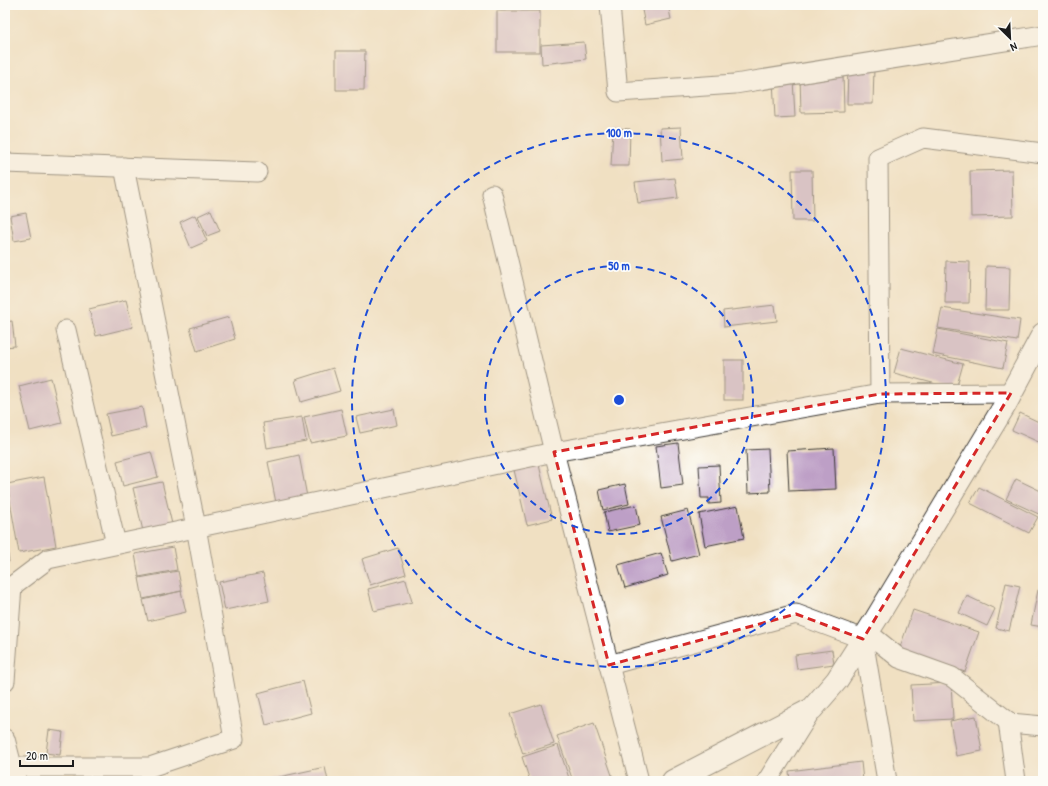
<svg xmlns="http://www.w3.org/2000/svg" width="1048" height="786" font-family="'Patrick Hand',sans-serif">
<rect width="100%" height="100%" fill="#fdfcf7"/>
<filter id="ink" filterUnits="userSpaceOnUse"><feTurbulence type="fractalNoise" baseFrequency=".025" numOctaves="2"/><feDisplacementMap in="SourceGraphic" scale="8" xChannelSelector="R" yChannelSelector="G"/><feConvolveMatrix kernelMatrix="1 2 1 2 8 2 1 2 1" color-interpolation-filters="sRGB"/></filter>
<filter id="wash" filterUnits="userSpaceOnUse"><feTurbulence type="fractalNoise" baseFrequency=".012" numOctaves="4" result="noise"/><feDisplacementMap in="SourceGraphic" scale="16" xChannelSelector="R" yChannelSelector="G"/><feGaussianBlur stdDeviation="0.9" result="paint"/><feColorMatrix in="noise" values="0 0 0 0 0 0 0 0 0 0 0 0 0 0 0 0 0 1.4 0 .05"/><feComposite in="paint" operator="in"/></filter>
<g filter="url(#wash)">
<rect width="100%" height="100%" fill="#f0e0c2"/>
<g id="blocks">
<g fill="#bd9fc6">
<path d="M641 5H668L671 19 645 25Z"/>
<rect x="497" y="11" width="43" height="41"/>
<path d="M584 42 586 59 542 64 541 45Z"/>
<path d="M336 51H365L364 90H336Z"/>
<path d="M848 68H874L873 104H847Z"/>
<path d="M843 74 844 112 801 113 800 76Z"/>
<path d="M793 79 795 117 775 118 773 80Z"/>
<path d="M681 127 683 159 662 161 660 128Z"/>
<path d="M613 128 630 129 629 166H611Z"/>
<path d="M792 170H812L813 221H793Z"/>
<path d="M1012 170 1013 216 971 217 970 171Z"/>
<path d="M675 178 678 198 638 203 635 182Z"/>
<path d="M211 210 220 231 207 236 198 216Z"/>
<path d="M26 213 31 238 14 241 10 216Z"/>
<path d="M195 215 207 241 191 248 180 222Z"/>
<path d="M946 261 970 262 969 303H945Z"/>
<path d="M986 266 1010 267 1009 310H985Z"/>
<path d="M126 300 133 327 96 336 89 309Z"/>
<path d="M775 305 777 321 724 327 723 311Z"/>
<path d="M942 308 1020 320 1017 341 938 328Z"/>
<path d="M229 317 235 339 197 351 190 328Z"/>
<path d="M12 321 15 346 5 347V322Z"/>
<path d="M938 329 1008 343 1003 368 933 354Z"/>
<path d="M901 348 963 364 956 389 894 373Z"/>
<rect x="724" y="360" width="19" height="40"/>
<path d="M333 368 340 391 301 402 295 380Z"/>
<path d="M51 378 62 423 30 431 19 386Z"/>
<path d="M142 407 146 428 111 436 106 414Z"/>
<path d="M341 409 347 436 310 443 304 417Z"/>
<path d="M394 409 397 425 360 433 356 417Z"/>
<path d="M1020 413 1043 424V444L1012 430Z"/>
<path d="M302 417 306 441 267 448 263 423Z"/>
<path d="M678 443 683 485 661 488 656 446Z"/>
<path d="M834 448 836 489 789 491 787 451Z"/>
<path d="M768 449 770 492 748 493 746 450Z"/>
<path d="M151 452 158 477 123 486 117 461Z"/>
<path d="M299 455 308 502 277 508 268 462Z"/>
<path d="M539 465 552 519 527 525 514 470Z"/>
<path d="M719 465 721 503 709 504V498H701L699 466Z"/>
<path d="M44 477 56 546 19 553 7 484Z"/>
<path d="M1016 479 1043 492V516L1006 499Z"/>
<path d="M162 482 172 524 143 531 133 488Z"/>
<path d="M625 484 629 504 603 510 599 490Z"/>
<path d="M979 487 1038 517 1029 533 970 503Z"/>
<path d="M636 505 640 525 608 532 604 512Z"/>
<path d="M738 506 744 538 705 546 699 514Z"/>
<path d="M688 510 699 554 672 561 661 517Z"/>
<path d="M5 542H6L9 562 5 563Z"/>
<path d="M173 547 177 570 139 577 135 554Z"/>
<path d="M398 548 406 574 370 585 362 559Z"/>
<path d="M661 553 668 575 625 588 618 565Z"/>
<path d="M178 571 182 591 143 599 139 578Z"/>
<path d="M263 573 269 601 225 610 219 582Z"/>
<path d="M406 579 412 602 374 611 368 589Z"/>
<path d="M1006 583 1020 586 1009 631 996 628Z"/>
<path d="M1038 590 1043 591V627L1031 625Z"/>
<path d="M181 591 186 612 148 621 143 600Z"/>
<path d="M967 596 995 609 987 626 959 613Z"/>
<path d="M913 610 979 632 965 672 899 650Z"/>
<path d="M832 650 834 664 797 669 795 655Z"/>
<path d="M303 681 311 713 266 725 258 693Z"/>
<path d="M951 683 953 719 913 721 911 685Z"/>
<path d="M541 704 554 744 523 754 510 714Z"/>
<path d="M976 716 982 751 956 756 950 721Z"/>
<path d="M594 723 614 781H573L557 736Z"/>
<path d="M49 730 63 732 60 755 46 753Z"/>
<path d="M558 745 570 781H530L522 757Z"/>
<path d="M861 762 863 781H790L789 771Z"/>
<path d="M325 767 328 781H271L270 779Z"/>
</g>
</g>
</g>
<g filter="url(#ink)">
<use href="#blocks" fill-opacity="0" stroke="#3c3935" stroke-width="1"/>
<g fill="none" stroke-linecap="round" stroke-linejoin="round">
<defs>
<g id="street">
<path d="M610 5 618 92 735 84 1043 35"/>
<path d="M5 163 257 172"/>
<path d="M492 194 554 452 639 781"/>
<path d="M66 330 116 544"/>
<path d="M880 394 878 158 923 138 1043 153"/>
<path d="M5 587 12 586 48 559 554 452 880 394 1011 393"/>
<path d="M867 632 899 658 952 677 1010 723 1043 726"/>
<path d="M609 665 796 614 863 639 887 781"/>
<path d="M5 681 12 586"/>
<path d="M1008 721 1016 781"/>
<path d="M5 739 16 781"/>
<path d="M12 767H150L234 739 196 527 124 167"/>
<path d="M767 781 812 709"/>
</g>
<path id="secondary" d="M673 781 812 709 837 680 876 619 1005 405 1043 334"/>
</defs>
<use href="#street" stroke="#3c3935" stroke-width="21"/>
<use href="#secondary" stroke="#3c3935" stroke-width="24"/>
<use href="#street" stroke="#fff" stroke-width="19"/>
<use href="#secondary" stroke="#fff" stroke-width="22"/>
</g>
</g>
<path d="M0 0H1048V786H0ZM1011 393 863 639 796 614 609 665 554 452 880 394Z" fill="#f0e0c2" fill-opacity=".55" fill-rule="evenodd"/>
<path fill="none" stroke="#d62828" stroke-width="3" stroke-dasharray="8 5" stroke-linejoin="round" d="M1011 393 863 639 796 614 609 665 554 452 880 394Z"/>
<g fill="none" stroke="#1d4ed8" stroke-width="2" stroke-dasharray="7 5">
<circle cx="619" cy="400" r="134"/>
<circle cx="619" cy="400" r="267"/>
</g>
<circle cx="619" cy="400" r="6" fill="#1d4ed8" stroke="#fdfcf7" stroke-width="2"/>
<g font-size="12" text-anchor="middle" font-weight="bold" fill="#1d4ed8" stroke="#fdfcf7" stroke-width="3.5" stroke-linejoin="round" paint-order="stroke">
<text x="619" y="137">100 m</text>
<text x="619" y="270">50 m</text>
</g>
<rect width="1048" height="786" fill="none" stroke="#fdfcf7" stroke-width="20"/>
<g transform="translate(1010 38) rotate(156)" stroke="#fdfcf7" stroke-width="3" paint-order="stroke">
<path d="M0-3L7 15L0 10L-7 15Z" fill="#1c1c1c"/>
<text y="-6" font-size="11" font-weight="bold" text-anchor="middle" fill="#1c1c1c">N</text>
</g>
<path d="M20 760v6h53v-6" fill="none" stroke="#1c1c1c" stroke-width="2"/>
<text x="26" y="760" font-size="12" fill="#1c1c1c" stroke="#fdfcf7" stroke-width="3" paint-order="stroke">20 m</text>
</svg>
